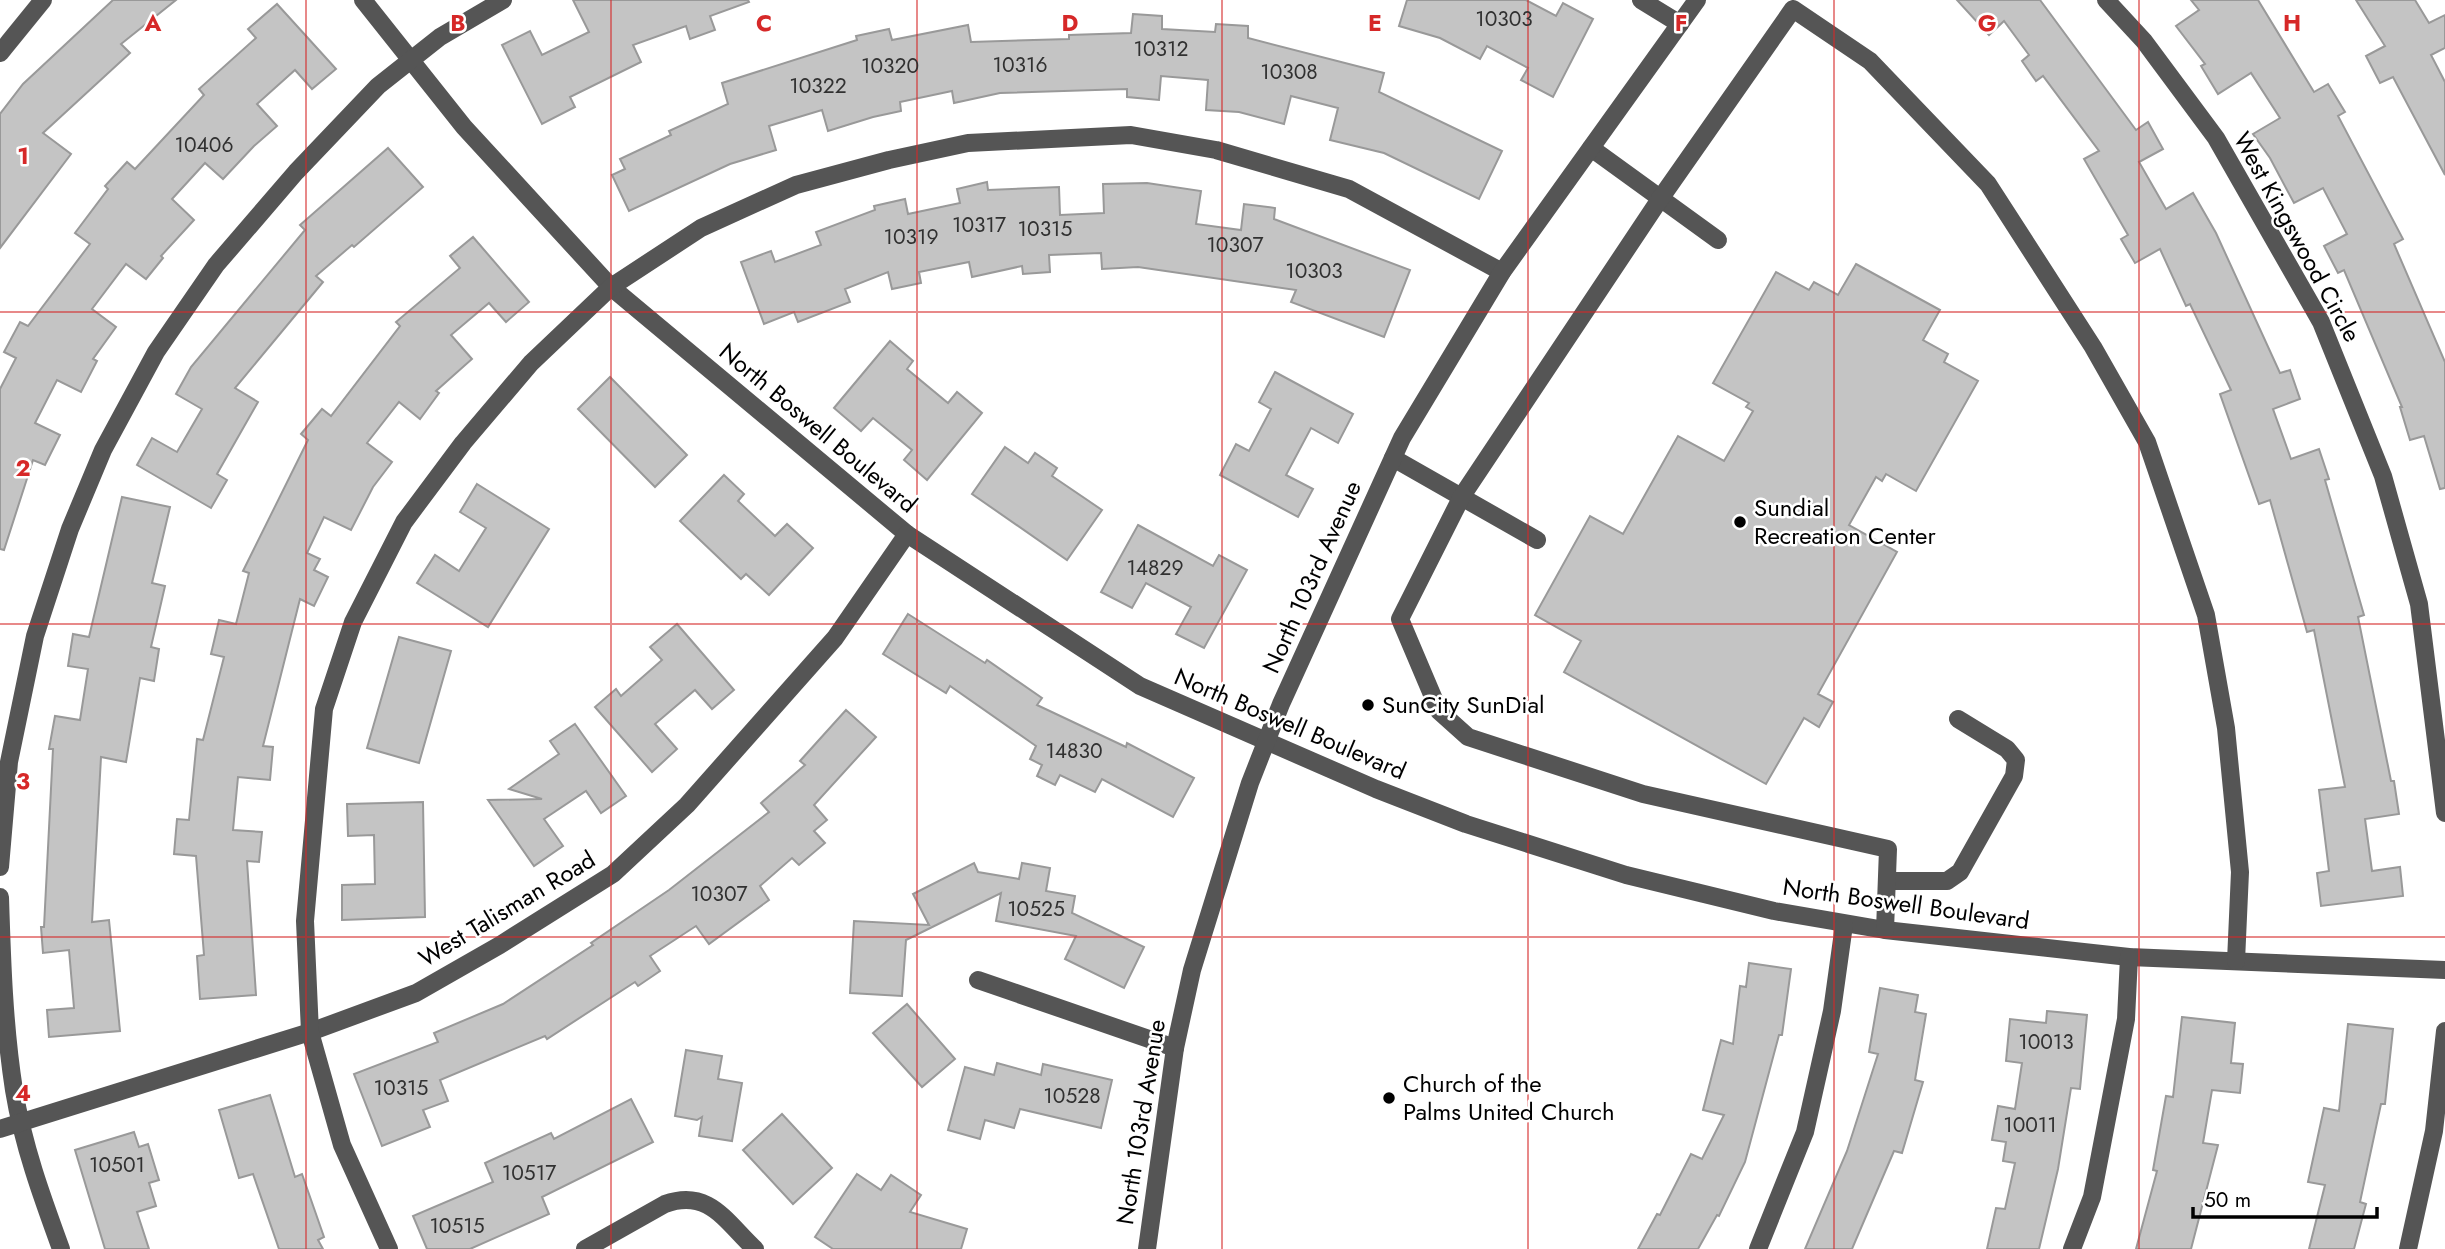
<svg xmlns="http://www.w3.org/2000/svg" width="2445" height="1249" font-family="Jost,sans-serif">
<rect width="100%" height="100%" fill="#fff"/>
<g fill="#c4c4c4" stroke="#999" stroke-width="2">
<path d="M113 0H176L121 44 130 53 43 133 71 154 0 248V114L23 84Z"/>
<path d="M573 0H748L749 2 710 16 715 30 690 39 686 26 633 45 641 62 570 97 575 107 542 124 502 45 530 31 542 55 589 32Z"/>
<path d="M1407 0H1526L1556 16 1563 3 1593 19 1553 97 1521 80 1528 68 1487 46 1480 59 1440 38 1399 26Z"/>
<path d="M1957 0H2040L2136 130 2148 122 2163 149 2139 162 2166 209 2193 193 2216 233 2280 373 2290 370 2300 399 2273 409 2291 459 2319 449 2329 479 2325 480 2364 615 2358 617 2391 781H2394L2399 814 2365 819 2372 871 2400 867 2403 896 2321 906 2317 873 2329 871 2319 790 2345 787 2314 630 2307 632 2270 500 2259 504 2220 394 2231 390 2190 304 2186 306 2160 249 2135 263 2121 239 2128 235 2084 159 2099 151 2043 76 2036 81 2022 61 2029 55 2004 21 1989 35Z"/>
<path d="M2191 0H2258L2314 92 2328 84 2345 112 2338 116 2403 239 2394 244 2445 362V488L2440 489 2424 436 2410 440 2400 407H2402L2344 270 2338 273 2324 246 2347 234 2323 188 2294 203 2270 158 2253 134 2280 118 2251 73 2218 94 2201 66 2205 64 2176 26 2199 10Z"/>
<path d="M2356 0H2415L2429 23 2445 15V48L2431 55 2445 82V175L2393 77 2380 83 2366 56 2385 46Z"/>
<path d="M277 4 336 69 312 89 295 70 257 104 277 126 254 146 223 179 205 163 172 199 194 220 161 256 163 258 146 279 126 264 92 309 116 327 93 359 97 361 81 392 57 380 35 423 60 435 45 465 33 460 4 550 0 549V389L16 358 4 352 20 322 28 326 90 244 75 233 108 189 105 186 127 162 135 169 204 95 199 89 256 38 248 29Z"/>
<path d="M1133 14 1162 16V29L1215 32 1216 24 1248 26V38L1384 73 1379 92 1502 151 1479 199 1384 153 1330 140 1338 108 1291 96 1284 124 1239 112 1206 110 1208 80 1161 76 1159 100 1127 97V89L1000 93 954 103 952 91 900 102 901 111 873 117 828 131 822 110 769 126 776 150 730 164 629 211 612 175 625 169 620 159 671 135 669 131 728 104 722 83 857 40 856 36 889 29 892 40 968 25 971 42 1069 39V35L1131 33Z"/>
<path d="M388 148 423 187 354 247 352 245 316 276 323 282 235 388 258 402 217 474 227 480 211 508 137 465 152 438 177 452 202 409 176 394 191 367 305 230 300 225Z"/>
<path d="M987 182 988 190 1059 187 1060 215 1104 213 1103 184 1147 183 1201 191 1196 224 1241 230 1244 204 1275 208 1274 219 1410 270 1384 337 1291 302 1296 290 1138 267 1102 269 1101 253 1049 255 1050 272 1023 274 1022 266 972 277 969 262 919 272 921 283 892 289 888 272 845 289 850 302 798 322 794 312 764 324 741 262 771 251 775 262 821 245 816 232 875 210 874 206 905 199 908 214 960 203 957 189Z"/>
<path d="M473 237 529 302 506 322 489 303 451 335 472 359 436 391 439 393 420 419 399 402 367 443 392 462 373 487 351 530 324 517 307 553 320 559 314 570 328 577 314 606 300 599 263 746 273 747 270 780 238 777 233 830 262 832 259 862 247 861 256 995 200 999 197 956 204 955 196 856 174 854 177 819 189 820 197 739 203 740 224 657 211 654 219 620 236 624 249 573 243 571 308 440 301 434 322 409 331 416 400 326 396 322 460 268 450 256Z"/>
<path d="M1856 264 1940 310 1923 340 1948 354 1944 362 1978 381 1916 491 1886 474 1882 481 1876 477 1849 525 1897 552 1818 694 1833 702 1819 727 1804 718 1766 784 1564 672 1581 641 1535 615 1590 516 1623 534 1678 436 1724 461 1753 411 1746 407 1749 403 1713 383 1776 272 1809 290 1814 282 1838 295Z"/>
<path d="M890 341 913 361 907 369 948 403 957 392 982 413 927 480 904 460 912 450 873 418 861 431 834 408Z"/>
<path d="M1275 372 1353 414 1338 443 1311 428 1286 475 1313 489 1298 517 1220 475 1236 444 1249 451 1271 409 1259 402Z"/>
<path d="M610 377 687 455 655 487 578 409Z"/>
<path d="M1005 447 1028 463 1035 453 1057 468 1052 476 1102 510 1067 560 972 494Z"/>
<path d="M724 475 744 494 738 501 775 536 787 524 813 548 769 595 746 574 741 579 680 521Z"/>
<path d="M477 484 549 529 488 627 417 583 435 555 459 571 486 528 460 512Z"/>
<path d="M122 497 170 507 152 583 165 586 151 647 159 649 154 681 140 678 126 762 101 757 92 922 109 920 120 1031 49 1037 47 1010 74 1008 69 950 43 953 41 927H44L53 749H49L55 716 80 720 88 669 68 666 73 634 89 637Z"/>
<path d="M1138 525 1213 566 1219 555 1247 570 1204 648 1176 634 1191 607 1146 583 1132 608 1101 592Z"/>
<path d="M908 614 985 663 987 660 1042 698 1037 705 1126 747 1127 743 1194 778 1173 817 1102 779 1095 792 1060 775 1055 785 1037 776 1042 765 1030 759 1036 746 950 686 946 693 883 654Z"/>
<path d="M677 624 734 690 712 709 695 690 655 724 677 749 652 772 595 707 616 689 621 696 662 660 650 647Z"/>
<path d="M399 637 451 651 419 763 367 748Z"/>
<path d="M846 710 876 737 814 805 827 820 814 831 825 843 799 865 792 858 760 886 769 900 709 944 696 926 650 956 660 971 638 986 635 982 547 1039 545 1036 440 1080 448 1101 423 1110 430 1127 382 1146 354 1074 438 1042 434 1033 503 1004 593 945 591 943 669 890 769 812 761 803 805 765 800 761Z"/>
<path d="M575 724 626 796 601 813 586 791 544 819 563 846 534 866 488 800 542 799 509 789 559 754 550 741Z"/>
<path d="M423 802 425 917 342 920V885L375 884 374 835 348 836 347 804Z"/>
<path d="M974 863 978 872 1019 879 1022 863 1050 868 1046 891 1075 896 1072 913 1144 947 1124 988 1065 959 1076 936 996 921 1001 893 906 940 902 996 850 993 854 921 929 925 913 894Z"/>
<path d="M1749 963 1791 969 1782 1035H1779L1745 1162 1719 1216 1717 1215 1698 1249H1638L1657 1214 1660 1215 1691 1154 1702 1159 1724 1115 1703 1110 1721 1040 1733 1044 1740 986 1746 987Z"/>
<path d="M1880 988 1918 995 1915 1012 1926 1014 1915 1080 1923 1082 1902 1153 1894 1151 1852 1249H1805L1847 1151 1878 1054 1869 1052Z"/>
<path d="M907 1004 955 1059 922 1087 873 1033Z"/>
<path d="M2047 1011 2087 1015 2080 1089 2071 1088 2058 1169 2039 1249H1987L1996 1208 2005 1209 2015 1163 2003 1161 2006 1142 1992 1140 1998 1106 2015 1109 2022 1063 2006 1061 2010 1019 2046 1023Z"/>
<path d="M2182 1017 2235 1023 2231 1063 2243 1064 2240 1093 2212 1090 2203 1143 2218 1145 2191 1249H2136L2157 1171 2153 1170 2166 1096 2173 1097Z"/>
<path d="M2348 1024 2393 1029 2385 1104H2381L2360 1202 2366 1204 2354 1249H2309L2325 1185 2308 1182 2324 1108 2339 1111Z"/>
<path d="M686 1050 722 1056 718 1079 742 1083 732 1141 699 1136 702 1117 697 1120 675 1116Z"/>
<path d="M997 1063 1041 1075 1043 1064 1112 1080 1101 1128 1020 1109 1014 1128 985 1120 980 1139 948 1130 965 1067 994 1075Z"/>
<path d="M270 1095 295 1177 302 1174 324 1237 318 1240 323 1249H279L253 1174 239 1178 219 1110Z"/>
<path d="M631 1099 653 1142 542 1197 549 1214 470 1249H427L413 1216 493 1182 485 1163 551 1133 554 1139Z"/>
<path d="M782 1114 832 1168 793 1204 743 1150Z"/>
<path d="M134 1132 139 1147 148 1144 159 1180 149 1183 156 1206 137 1212 149 1249H105L75 1150Z"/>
<path d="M857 1174 881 1190 891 1175 921 1195 910 1212 967 1229 961 1249H833L815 1237Z"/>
</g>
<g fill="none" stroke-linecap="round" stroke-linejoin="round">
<g stroke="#555" stroke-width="18">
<path d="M363 0 464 127 611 287 907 534 1140 686 1376 789 1466 824 1626 875 1774 911 1885 930 2129 957 2445 970"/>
<path d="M1641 0 1680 24"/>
<path d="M2106 0 2144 41 2216 138 2321 322 2383 476 2419 604 2445 813"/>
<path d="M0 53 43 0"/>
<path d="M1591 148 1718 240"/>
<path d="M1393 458 1537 540"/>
<path d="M0 867 9 762 35 636 70 529 103 450 156 352 216 265 296 172 378 86 440 37 503 0"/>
<path d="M1887 881H1947L1960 872 2014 776 2016 760 2007 749 1958 719"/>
<path d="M0 897C2 962 4 1026 14 1090 23 1145 42 1197 61 1249"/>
<path d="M1885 930 1888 849 1643 794 1468 737 1439 711 1400 619 1462 496 1660 199 1793 9 1870 61 1988 184 2093 347 2147 442 2206 615 2226 728 2240 872 2236 961"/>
<path d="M978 980 1175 1048"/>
<path d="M0 1129 310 1032 416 993 500 945 613 874 687 805 835 638 907 534"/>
<path d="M389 1249 342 1145 310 1032 305 921 324 709 353 622 404 522 463 443 531 363 611 287 701 228 796 185 889 160 968 143 1131 135 1216 150 1349 189 1502 272"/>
<path d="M585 1249 665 1204C709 1188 726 1222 755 1249"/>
<path d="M1147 1249 1175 1048 1192 970 1250 783 1281 704 1402 438 1502 272 1697 0"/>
<path d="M1758 1249 1805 1132 1832 1011 1844 925"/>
<path d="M2072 1249 2092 1197 2126 1019 2129 957"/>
<path d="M2408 1249 2434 1131 2445 1031"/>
</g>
</g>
<path fill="none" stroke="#d62828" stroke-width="2" stroke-opacity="0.55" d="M306 0V1249M611 0V1249M917 0V1249M1222 0V1249M1528 0V1249M1834 0V1249M2139 0V1249M0 312H2445M0 624H2445M0 937H2445"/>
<g fill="#000" stroke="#fff" stroke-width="2.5">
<circle cx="1740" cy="522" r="7"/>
<circle cx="1368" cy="705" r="7"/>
<circle cx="1389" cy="1098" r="7"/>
</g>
<g text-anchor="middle" stroke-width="5" stroke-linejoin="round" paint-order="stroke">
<g font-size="21" fill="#313131">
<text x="1504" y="26">10303</text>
<text x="1161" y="56">10312</text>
<text x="1020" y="72">10316</text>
<text x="890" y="73">10320</text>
<text x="1289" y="79">10308</text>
<text x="818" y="93">10322</text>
<text x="204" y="152">10406</text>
<text x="979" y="232">10317</text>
<text x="1045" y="236">10315</text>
<text x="911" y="244">10319</text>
<text x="1235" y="252">10307</text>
<text x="1314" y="278">10303</text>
<text x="1155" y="575">14829</text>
<text x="1074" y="758">14830</text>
<text x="719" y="901">10307</text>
<text x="1036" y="916">10525</text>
<text x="2046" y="1049">10013</text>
<text x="401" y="1095">10315</text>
<text x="1072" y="1103">10528</text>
<text x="2030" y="1132">10011</text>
<text x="117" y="1172">10501</text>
<text x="529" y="1180">10517</text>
<text x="457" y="1233">10515</text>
</g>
<g font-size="24" fill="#000" stroke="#fff">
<text transform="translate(2297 237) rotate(61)" y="8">West Kingswood Circle</text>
<text transform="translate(818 428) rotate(40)" y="8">North Boswell Boulevard</text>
<text transform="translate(1312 577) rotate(-66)" y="8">North 103rd Avenue</text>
<text transform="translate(1290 724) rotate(23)" y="8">North Boswell Boulevard</text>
<text transform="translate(1906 904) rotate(8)" y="8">North Boswell Boulevard</text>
<text transform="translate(507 909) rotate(-31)" y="8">West Talisman Road</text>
<text transform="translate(1141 1122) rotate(-81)" y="8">North 103rd Avenue</text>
</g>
<g font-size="24" fill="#000" stroke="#fff" text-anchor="start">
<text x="1754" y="516">Sundial<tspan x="1754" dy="28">Recreation Center</tspan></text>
<text x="1382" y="713">SunCity SunDial</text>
<text x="1403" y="1092">Church of the<tspan x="1403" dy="28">Palms United Church</tspan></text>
</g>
</g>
<g font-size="23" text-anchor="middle" font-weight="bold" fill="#d62828" stroke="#fff" stroke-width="5" stroke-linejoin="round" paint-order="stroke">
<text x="153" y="31">A</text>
<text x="458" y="31">B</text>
<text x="764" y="31">C</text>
<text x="1070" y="31">D</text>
<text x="1375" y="31">E</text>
<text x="1681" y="31">F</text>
<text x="1987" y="31">G</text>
<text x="2292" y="31">H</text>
<text x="23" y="164">1</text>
<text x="23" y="476">2</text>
<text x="23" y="789">3</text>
<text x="23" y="1101">4</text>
</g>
<path d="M2193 1207v10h184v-10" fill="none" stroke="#000000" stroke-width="3.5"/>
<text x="2204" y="1207" font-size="21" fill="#000000" stroke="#ffffff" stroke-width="5" paint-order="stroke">50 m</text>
</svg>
